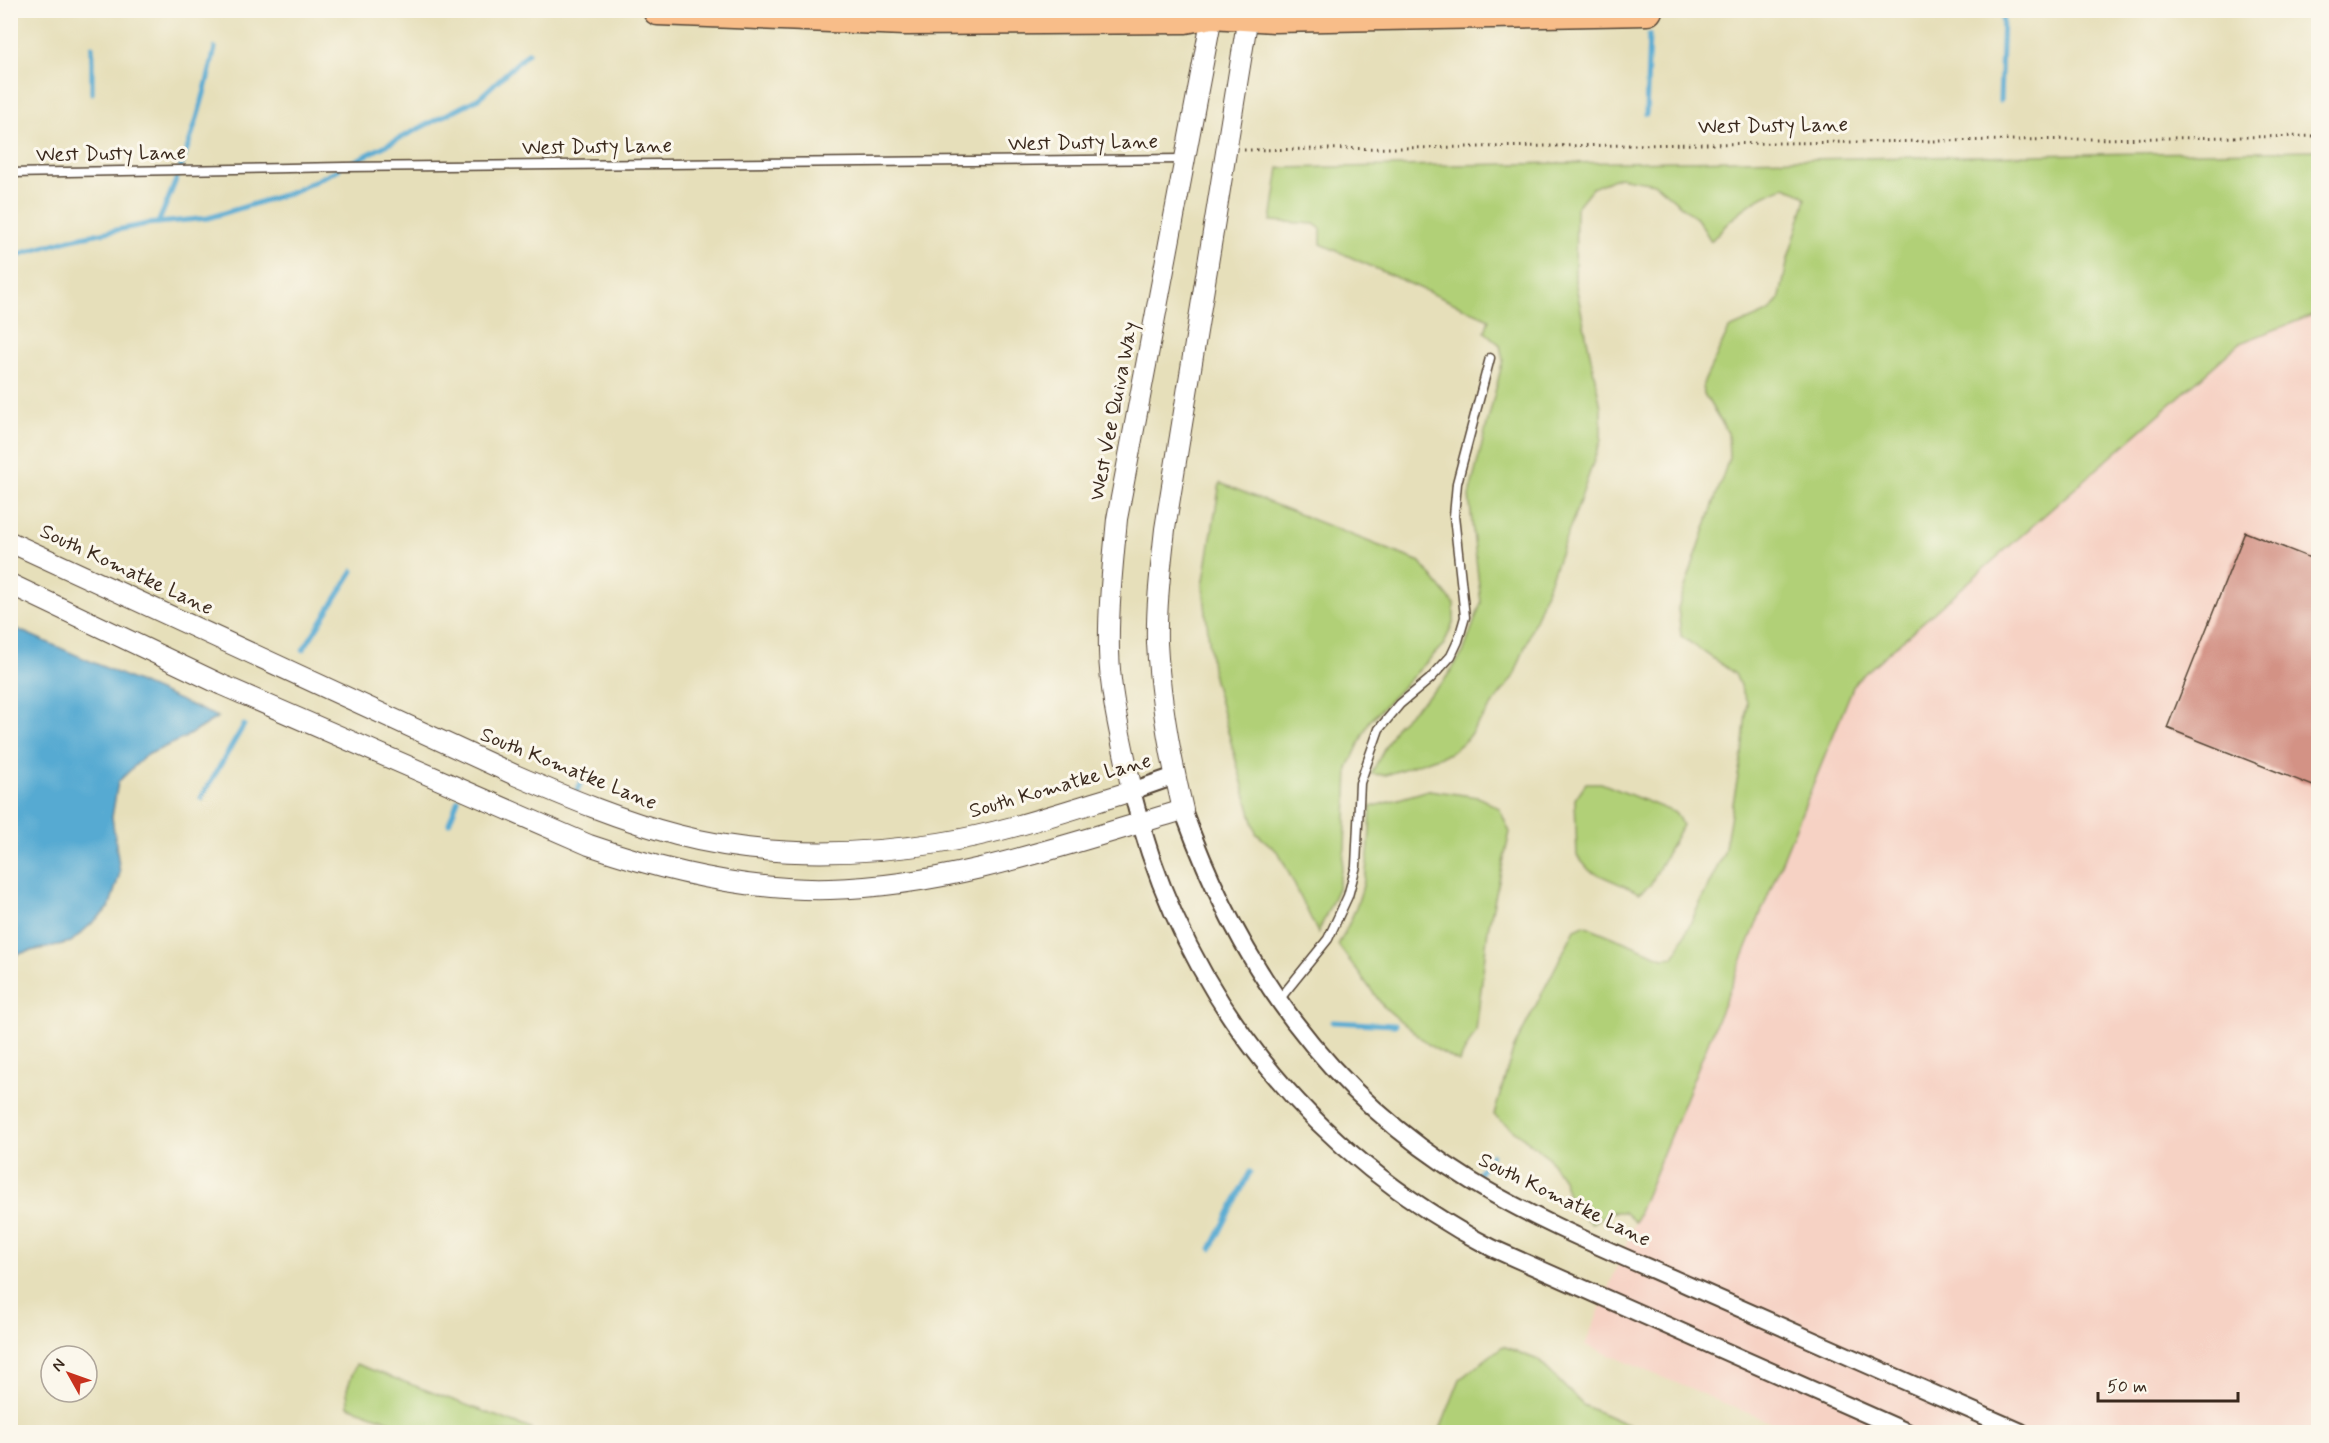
<svg xmlns="http://www.w3.org/2000/svg" width="2329" height="1443" font-family="Mynerve,sans-serif">
<rect width="100%" height="100%" fill="#fbf7ec"/>
<filter id="ink" filterUnits="userSpaceOnUse"><feTurbulence type="fractalNoise" baseFrequency=".0167" numOctaves="2"/><feDisplacementMap in="SourceGraphic" scale="12" xChannelSelector="R" yChannelSelector="G"/><feConvolveMatrix kernelMatrix="1 2 1 2 8 2 1 2 1" color-interpolation-filters="sRGB"/></filter>
<filter id="wash" filterUnits="userSpaceOnUse"><feTurbulence type="fractalNoise" baseFrequency=".008" numOctaves="4" result="noise"/><feDisplacementMap in="SourceGraphic" scale="24" xChannelSelector="R" yChannelSelector="G"/><feGaussianBlur stdDeviation="1.35" result="paint"/><feColorMatrix in="noise" values="0 0 0 0 0 0 0 0 0 0 0 0 0 0 0 0 0 1.4 0 .05"/><feComposite in="paint" operator="in"/></filter>
<g filter="url(#wash)">
<rect width="100%" height="100%" fill="#e6dfba"/>
<path fill="#f6d2c4" d="M2318 313V1432H1793L1585 1345 1855 682 2240 343Z"/>
<g fill="#b1d077" stroke="#767d4a" stroke-width="1.5">
<path d="M2318 150V313L2240 343 1855 682 1635 1222 1624 1212H1611L1592 1223 1573 1211 1563 1179 1547 1156 1494 1115 1513 1050 1575 929 1584 925 1663 958 1674 957 1724 853 1742 754 1747 702 1735 674 1681 636 1678 608 1729 458 1728 433 1704 394 1703 384 1729 329 1770 311 1780 297 1788 259 1806 199 1802 194 1785 187C1753 197 1733 216 1711 241L1698 220 1654 183 1619 177 1592 188 1576 208 1575 281 1601 407V440L1577 509 1514 676 1465 741 1450 753 1386 775 1371 774 1397 725 1443 682 1463 653 1481 603 1469 496 1503 360 1500 345 1485 332 1489 319 1321 244V229L1314 224 1271 221 1279 168Z"/>
<path d="M1220 483 1420 562 1454 604V620L1444 644 1369 722 1348 768 1345 848 1338 888 1318 933 1279 853 1256 833 1213 677 1203 586Z"/>
<path d="M1586 783H1601L1676 813 1682 825 1650 885 1640 893 1590 871 1577 856 1575 799Z"/>
<path d="M1429 790 1478 797 1499 808 1510 832 1488 929 1476 1031 1459 1062 1430 1046 1383 1006 1338 945C1367 893 1369 865 1371 807Z"/>
<path d="M1503 1346 1538 1360 1583 1405 1645 1432H1439L1460 1379Z"/>
<path d="M356 1364 531 1429V1432H419L348 1406 347 1389Z"/>
</g>
<path fill="#56aad2" stroke="#486a78" stroke-width="1.5" d="M10 626 218 717 184 738 145 756 118 782 112 817 120 873 109 908 71 942 13 955H10Z"/>
<g fill="none" stroke-linecap="round" stroke-linejoin="round">
<g stroke="#56aad2" stroke-width="5">
<path d="M92 47V93"/>
<path d="M2000 101 2003 15"/>
<path d="M1646 114 1649 35"/>
<path d="M347 165 479 98 528 53"/>
<path d="M158 223C184 165 202 109 215 48"/>
<path d="M10 257 71 239 147 224 208 218 293 192 339 169"/>
<path d="M303 650 353 571"/>
<path d="M577 791 587 769"/>
<path d="M201 798 244 725"/>
<path d="M449 823 458 800"/>
<path d="M1333 1022 1395 1025"/>
<path d="M1479 1173 1491 1155"/>
<path d="M1211 1249 1250 1172"/>
</g>
</g>
<g id="blocks">
<path fill="#d39285" d="M2245 532 2318 561V788L2167 728Z"/>
</g>
</g>
<g filter="url(#ink)">
<use href="#blocks" fill-opacity="0" stroke="#554535" stroke-width="1.5"/>
<g fill="none" stroke-linecap="round" stroke-linejoin="round">
<defs>
<g id="service">
<path d="M10 173 344 167 1184 159"/>
<path d="M1278 1001 1328 939 1348 896 1356 866 1360 783 1379 729 1400 704 1430 679 1451 656 1458 641 1465 617 1454 516 1457 483 1490 358"/>
</g>
<g id="minor">
<path d="M1175 776 1132 791C1181 993 1309 1153 1492 1248L1907 1432"/>
<path d="M1183 810C1240 968 1326 1092 1471 1181 1540 1223 1618 1254 1692 1287 1802 1336 1911 1384 2021 1432"/>
</g>
<g id="tertiary">
<path d="M10 542 515 775C568 798 621 820 677 835 761 857 854 856 939 843 1004 833 1069 810 1132 791 1123 745 1110 699 1109 651 1108 607 1113 563 1117 519L1213 10"/>
<path d="M10 584 222 685 589 845C664 871 750 891 830 889 950 886 1068 844 1183 810 1170 755 1160 700 1157 643 1156 605 1161 567 1165 529L1249 10"/>
</g>
<path id="motorway" d="M658 10 905 20 1185 18 1212 13 1274 17 1647 10"/>
</defs>
<use href="#service" stroke="#554535" stroke-width="11"/>
<use href="#minor" stroke="#554535" stroke-width="20"/>
<use href="#tertiary" stroke="#554535" stroke-width="22"/>
<use href="#motorway" stroke="#554535" stroke-width="33"/>
<path stroke="#554535" stroke-width="3" stroke-dasharray="1.5 4.5" stroke-linecap="butt" d="M1244 150 2318 136"/>
<use href="#service" stroke="#fff" stroke-width="8"/>
<use href="#minor" stroke="#fff" stroke-width="16"/>
<use href="#tertiary" stroke="#fff" stroke-width="20"/>
<use href="#motorway" stroke="#f8bd89" stroke-width="30"/>
</g>
</g>
<g text-anchor="middle" stroke-width="6" stroke-linejoin="round" paint-order="stroke">
<g font-size="21" fill="#3b2a1e" stroke="#fbf7ec">
<text transform="translate(1773 125) rotate(-1)" y="7">West Dusty Lane</text>
<text transform="translate(1083 142) rotate(-1)" y="7">West Dusty Lane</text>
<text transform="translate(597 146) rotate(-1)" y="7">West Dusty Lane</text>
<text transform="translate(111 153) rotate(-1)" y="7">West Dusty Lane</text>
<text transform="translate(1113 411) rotate(-79)" y="7">West Vee Quiva Way</text>
<text transform="translate(127 569) rotate(25)" y="7">South Komatke Lane</text>
<text transform="translate(569 768) rotate(22)" y="7">South Komatke Lane</text>
<text transform="translate(1060 785) rotate(-16)" y="7">South Komatke Lane</text>
<text transform="translate(1565 1199) rotate(26)" y="7">South Komatke Lane</text>
</g>
</g>
<rect width="2329" height="1443" fill="none" stroke="#fbf7ec" stroke-width="36"/>
<g transform="translate(69 1374) rotate(310)"><circle r="28" fill="#fbf7ec" stroke="#aea59a" stroke-width="1.5"/>
<path d="M0-4.5L10 22L0 15L-10 22Z" fill="#c8321e"/>
<text y="-9" font-size="16" font-weight="bold" text-anchor="middle" fill="#3b2a1e">N</text>
</g>
<path d="M2098 1392v9h140v-9" fill="none" stroke="#3b2a1e" stroke-width="3"/>
<text x="2107" y="1392" font-size="18" fill="#3b2a1e" stroke="#fbf7ec" stroke-width="4.5" paint-order="stroke">50 m</text>
</svg>
